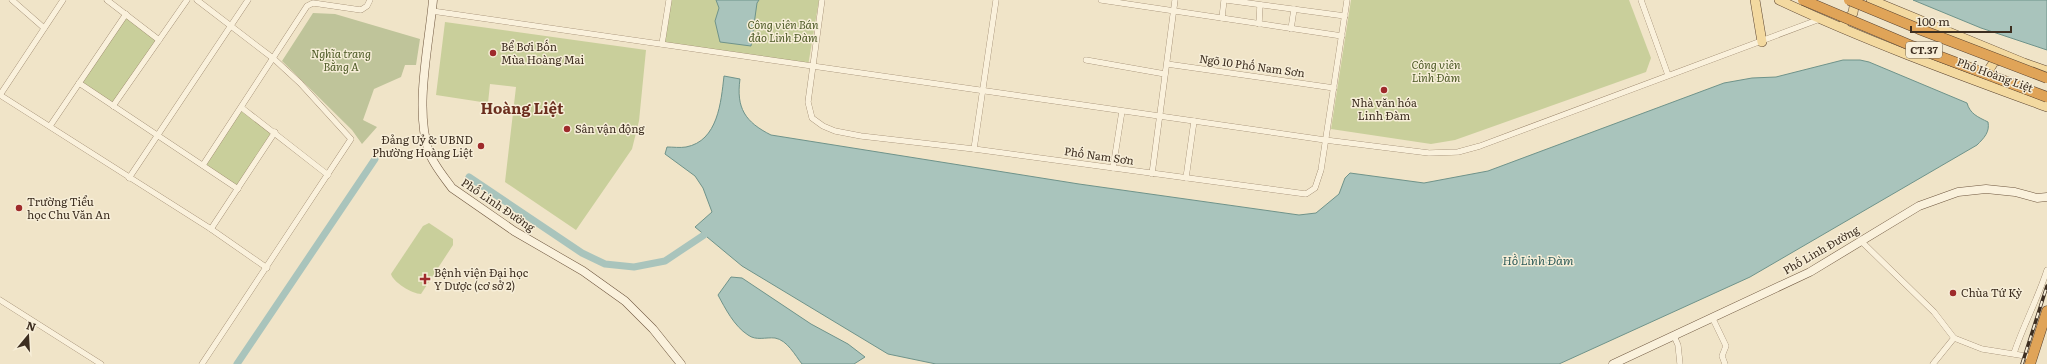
<svg xmlns="http://www.w3.org/2000/svg" width="2047" height="364" font-family="Literata,serif">
<rect width="100%" height="100%" fill="#f0e4c8"/>
<g fill="#c9cf9b">
<path d="M669 0H819L808 66 662 44Z"/>
<path d="M1351 0H1629L1651 58 1646 72 1455 140 1431 144 1331 129Z"/>
<path d="M126 14 159 40 113 106 79 83Z"/>
<path d="M445 22 646 50 639 121 632 149 576 230 505 182 516 87 490 84 488 103 436 95Z"/>
<path d="M242 108 275 132 238 189 203 165Z"/>
<path d="M429 223 453 239V245L421 294C412 294 393 282 391 274L423 226Z"/>
</g>
<path fill="#bfc49a" d="M313 13 335 14 420 39 416 65H405L401 77 374 89 363 120 377 127 362 144 352 130 282 61Z"/>
<g fill="#a9c4bc" stroke="#6f938a">
<path d="M716 0H759L757 3 751 46 720 42 715 21 719 8Z"/>
<path d="M1913 0H2047V50L1981 28Z"/>
<path d="M1843 60H1860L1869 62 1967 103C1970 114 1978 117 1988 122 1990 132 1984 138 1977 145L1750 277 1559 364H936L888 354 742 266 695 227 712 212 703 188 695 176 665 154 667 147C673 147 680 148 686 147 718 141 721 102 724 76L740 79C736 108 745 122 771 135L1079 184 1299 215 1316 213 1339 194 1345 178 1350 173 1424 183 1488 171 1724 83 1752 78 1776 77Z"/>
<path d="M731 277 742 278 811 324 848 344 865 357 854 364H802C795 355 787 340 775 338 766 337 756 341 748 335 734 326 725 308 718 295Z"/>
</g>
<g fill="none" stroke-linecap="round" stroke-linejoin="round">
<g stroke="#a9c4bc" stroke-width="7">
<path d="M469 177 582 253 605 264 634 267 665 261 704 235"/>
<path d="M237 364 375 159"/>
</g>
<defs>
<g id="street">
<path d="M12 0 44 28"/>
<path d="M107 0 159 40"/>
<path d="M197 0 274 59 300 83 351 139 202 364"/>
<path d="M822 0 808 102 812 118 823 126 835 131 861 136 974 149 1306 194 1315 188 1321 170 1347 0"/>
<path d="M1101 0 1342 36"/>
<path d="M1226 0 1345 16"/>
<path d="M1641 0 1668 75"/>
<path d="M432 11 1325 140 1429 153 1458 152 1480 146 1820 19"/>
<path d="M1222 18 1224 0"/>
<path d="M1259 24 1260 5"/>
<path d="M1291 29 1294 9"/>
<path d="M662 44 669 0"/>
<path d="M1086 60 1165 74"/>
<path d="M1167 64 1334 88"/>
<path d="M79 83 238 189"/>
<path d="M0 95 211 229 267 268"/>
<path d="M0 95 63 0"/>
<path d="M113 106 187 0"/>
<path d="M242 108 328 175"/>
<path d="M50 126 126 14"/>
<path d="M974 149 996 0"/>
<path d="M203 165 307 6 313 3 361 10 367 6 370 0"/>
<path d="M1113 168 1122 111"/>
<path d="M1152 174 1175 0"/>
<path d="M129 178 248 0"/>
<path d="M1186 178 1194 121"/>
<path d="M211 229 275 132"/>
<path d="M1861 241 1934 312 1954 338 1982 349 2032 357"/>
<path d="M0 300 101 364"/>
<path d="M1713 319 1726 346 1722 356 1725 364"/>
<path d="M1674 336 1678 345 1680 364"/>
<path d="M2014 353C2024 324 2038 298 2047 270"/>
<path d="M1933 364 1954 338"/>
</g>
<g id="secondary">
<path d="M433 0C429 45 414 109 429 152 433 164 444 177 452 188L514 231 583 271 625 301 653 329 681 364"/>
<path d="M1613 364 1810 272 1919 206 1958 192 1986 189 2015 192 2037 198 2047 197"/>
</g>
<g id="primary">
<path d="M1755 0 1762 42"/>
<path d="M1779 0C1866 41 1957 74 2047 107"/>
<path d="M1871 0 2024 63 2047 71"/>
<path d="M1844 23 1853 13 1855 0"/>
<path d="M1991 82 1990 68 1994 62 2005 58"/>
</g>
<path id="highway" d="M2030 364 2047 311"/>
</defs>
<use href="#street" stroke="#8d765c" stroke-width="6"/>
<use href="#secondary" stroke="#6f573f" stroke-width="9"/>
<use href="#primary" stroke="#5b4430" stroke-width="10"/>
<use href="#highway" stroke="#5b4430" stroke-width="11"/>
<use href="#street" stroke="#faf1dc" stroke-width="5.5"/>
<use href="#secondary" stroke="#faf1dc" stroke-width="8"/>
<use href="#primary" stroke="#f3d9a0" stroke-width="9"/>
<use href="#highway" stroke="#e0a458" stroke-width="10"/>
<defs>
<path id="rail" d="M2022 364 2047 286"/>
</defs>
<use href="#rail" stroke="#3d2e20" stroke-width="3.5"/>
<use href="#rail" stroke="#f7eed8" stroke-width="2" stroke-dasharray="6" stroke-linecap="butt"/>
<defs>
<g id="highway-bridge">
<path d="M1803 0 1912 46 2047 97"/>
<path d="M1849 0 1919 29 2047 78"/>
</g>
</defs>
<use href="#highway-bridge" stroke="#5b4430" stroke-width="11" stroke-linecap="butt"/>
<use href="#highway-bridge" stroke="#e0a458" stroke-width="10"/>
</g>
<g fill="#9e2a2b" stroke="#f7eed8" stroke-width="1.5">
<circle cx="493" cy="53" r="4"/>
<circle cx="1384" cy="90" r="4"/>
<circle cx="567" cy="129" r="4"/>
<circle cx="481" cy="146" r="4"/>
<circle cx="19" cy="208" r="4"/>
<path d="M423 273h4v4h4v4h-4v4h-4v-4h-4v-4h4z"/>
<circle cx="1953" cy="293" r="4"/>
</g>
<g text-anchor="middle" stroke-width="3" stroke-linejoin="round" paint-order="stroke">
<rect fill="#f7eed8" stroke="#756857" stroke-width="1" x="1906" y="42" width="36" height="16" rx="3"/>
<g font-size="10" font-weight="bold" fill="#3d2e20">
<text x="1924" y="54">CT.37</text>
</g>
<g font-size="11" font-style="italic" fill="#4d5a26" stroke="#f7eed8">
<text x="783" y="29">Công viên Bán<tspan x="783" dy="13">đảo Linh Đàm</tspan></text>
<text x="341" y="58">Nghĩa trang<tspan x="341" dy="13">Bằng A</tspan></text>
<text x="1436" y="69">Công viên<tspan x="1436" dy="13">Linh Đàm</tspan></text>
</g>
<g font-size="11" fill="#3d2e20" stroke="#f7eed8" text-anchor="start">
<text x="501" y="51">Bể Bơi Bốn<tspan x="501" dy="13">Mùa Hoàng Mai</tspan></text>
<text x="1384" y="107" text-anchor="middle">Nhà văn hóa<tspan x="1384" dy="13">Linh Đàm</tspan></text>
<text x="575" y="133">Sân vận động</text>
<text x="473" y="144" text-anchor="end">Đảng Uỷ &amp; UBND<tspan x="473" dy="13">Phường Hoàng Liệt</tspan></text>
<text x="27" y="206">Trường Tiểu<tspan x="27" dy="13">học Chu Văn An</tspan></text>
<text x="434" y="277">Bệnh viện Đại học<tspan x="434" dy="13">Y Dược (cơ sở 2)</tspan></text>
<text x="1961" y="297">Chùa Tứ Kỳ</text>
</g>
<g font-size="11" fill="#3d2e20" stroke="#f7eed8">
<text transform="translate(1252 66) rotate(8)" y="4">Ngõ 10 Phố Nam Sơn</text>
<text transform="translate(1995 75) rotate(20)" y="4">Phố Hoàng Liệt</text>
<text transform="translate(1099 156) rotate(8)" y="4">Phố Nam Sơn</text>
<text transform="translate(498 205) rotate(34)" y="4">Phố Linh Đường</text>
<text transform="translate(1821 250) rotate(-30)" y="4">Phố Linh Đường</text>
</g>
<g font-size="12" font-style="italic" fill="#2f5d5a" stroke="#f7eed8">
<text x="1538" y="265">Hồ Linh Đàm</text>
</g>
<g font-size="15" font-weight="bold" fill="#6b2e1e" stroke="#f7eed8">
<text x="522" y="114">Hoàng Liệt</text>
</g>
</g>
<g transform="translate(28 336) rotate(18)" stroke="#f7eed8" stroke-width="3" paint-order="stroke">
<path d="M0-3L7 15L0 10L-7 15Z" fill="#3d2e20"/>
<text y="-6" font-size="11" font-weight="bold" text-anchor="middle" fill="#3d2e20">N</text>
</g>
<path d="M1911 26v6h100v-6" fill="none" stroke="#3d2e20" stroke-width="2"/>
<text x="1917" y="26" font-size="12" fill="#3d2e20" stroke="#f7eed8" stroke-width="3" paint-order="stroke">100 m</text>
</svg>
